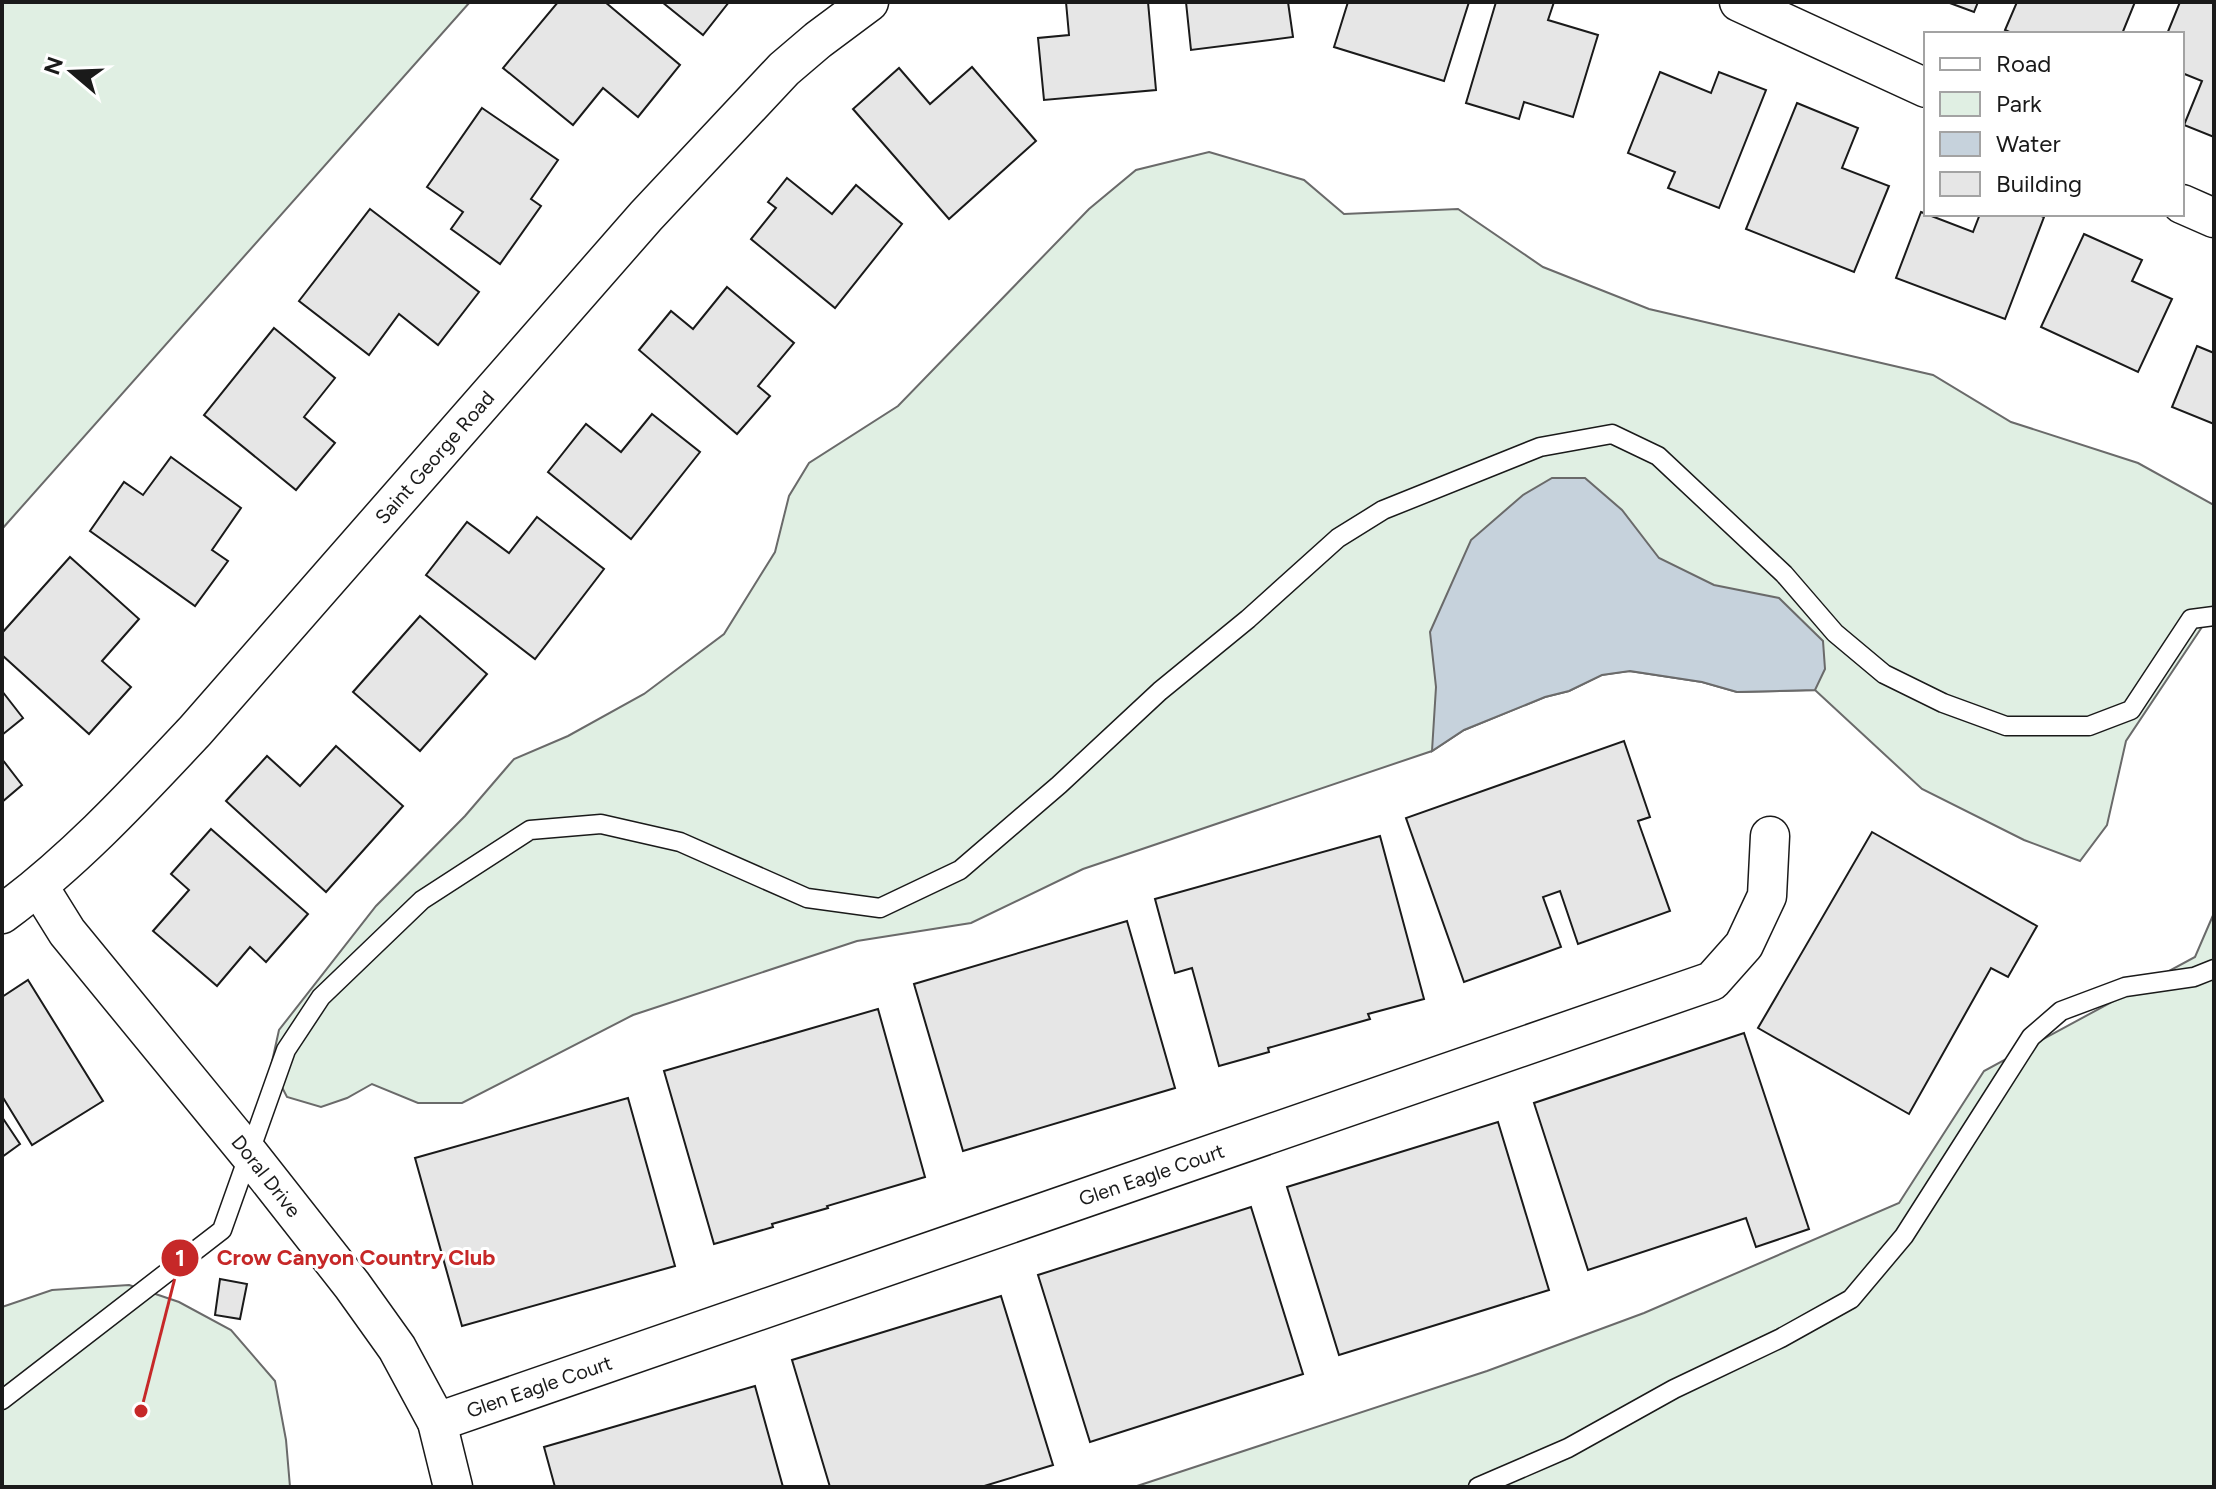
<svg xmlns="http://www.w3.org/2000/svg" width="2216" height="1489" font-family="Figtree,sans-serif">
<rect width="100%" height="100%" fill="#fff"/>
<g fill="#e0efe3" stroke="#6a6a6a" stroke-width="2">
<path d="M2 2H470L2 529Z"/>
<path d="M1209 152 1304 180 1344 214 1458 209 1543 267 1649 309 1933 375 2011 422 2138 463 2214 505V609L2126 741 2107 825 2080 861 2024 840 1922 789 1815 690 1737 692 1702 682 1629 671 1601 675 1569 691 1545 697 1464 730 1432 751 1083 869 971 923 857 941 633 1015 462 1103H418L372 1084 347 1098 321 1107 287 1097 271 1066 279 1030 376 906 465 816 514 759 568 736 644 694 724 634 775 552 789 496 809 463 898 406 1089 209 1136 170Z"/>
<path d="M2214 913V1487H1134L1487 1371 1644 1313 1899 1203 1984 1071 2195 957Z"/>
<path d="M129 1285 179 1302 231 1330 275 1381 286 1440 290 1487H2V1307L52 1290Z"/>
</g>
<path fill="#c6d2dc" stroke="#6a6a6a" stroke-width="2" d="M1552 478H1585L1622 510 1659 558 1714 585 1779 598 1823 641 1825 669 1815 690 1737 692 1702 682 1630 671 1602 675 1569 691 1545 697 1464 730 1432 751 1436 687 1430 632 1471 540 1523 495Z"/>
<g fill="#e6e6e6" stroke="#1a1a1a" stroke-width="2">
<path d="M558 2H605L680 65 638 117 603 88 573 125 503 68Z"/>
<path d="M662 2H729L703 35Z"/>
<path d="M1066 2H1148L1156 90 1044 100 1038 38 1069 35Z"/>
<path d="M1186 2H1288L1293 37 1191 50Z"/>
<path d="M1348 2H1469L1444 81 1334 47Z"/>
<path d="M1496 2H1554L1548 20 1598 35 1573 117 1524 102 1519 119 1466 103Z"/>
<path d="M1947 2H1978L1974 12Z"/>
<path d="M2017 2H2135L2122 34H2014L2005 30Z"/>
<path d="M2180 2H2214V137L2184 125 2202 81 2182 73V34H2167Z"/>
<path d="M972 67 1036 141 949 219 853 109 899 68 930 104Z"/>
<path d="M1660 72 1711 93 1719 72 1766 90 1719 208 1668 188 1675 172 1628 153Z"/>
<path d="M1797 103 1858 128 1842 168 1889 186 1854 272 1746 229Z"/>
<path d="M482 108 558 160 531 199 541 206 500 264 451 229 463 212 427 187Z"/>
<path d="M787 178 832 214 856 185 902 224 835 308 751 239 776 208 768 202Z"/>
<path d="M370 209 479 292 438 345 399 314 369 355 299 301Z"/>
<path d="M1921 212 1973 232 1980 214H2036L2044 217 2005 319 1896 278Z"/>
<path d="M2084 234 2142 260 2132 281 2172 299 2138 372 2041 327Z"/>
<path d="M727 287 794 343 758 386 770 396 737 434 639 350 671 311 693 329Z"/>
<path d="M274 328 335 378 304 417 335 443 296 490 204 415Z"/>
<path d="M2197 346 2214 353V424L2172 407Z"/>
<path d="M652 414 700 452 631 539 548 472 586 424 621 452Z"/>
<path d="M171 457 241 508 212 550 228 561 195 606 90 531 124 482 143 495Z"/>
<path d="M537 517 604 569 535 659 426 575 467 522 509 553Z"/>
<path d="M70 557 139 619 102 661 131 687 89 734 2 655V633Z"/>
<path d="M420 616 487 674 420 751 353 692Z"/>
<path d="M2 691 23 718 2 735Z"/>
<path d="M1624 741 1650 817 1638 821 1670 911 1578 944 1560 891 1543 897 1561 947 1464 982 1406 818Z"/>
<path d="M336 746 403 806 326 892 226 801 267 756 300 786Z"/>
<path d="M2 759 22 785 2 802Z"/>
<path d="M211 829 308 914 266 962 250 947 217 986 153 931 189 890 171 874Z"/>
<path d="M1872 832 2037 926 2008 977 1991 968 1909 1114 1758 1028Z"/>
<path d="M1380 836 1424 999 1368 1014 1370 1019 1268 1048 1269 1052 1219 1066 1192 968 1175 973 1155 899Z"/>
<path d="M1127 921 1175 1088 963 1151 914 984Z"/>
<path d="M28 980 103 1101 32 1145 2 1096V997Z"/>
<path d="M878 1009 925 1177 827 1206 828 1208 772 1224 773 1227 714 1244 664 1071Z"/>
<path d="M1744 1033 1809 1229 1756 1247 1746 1218 1588 1270 1534 1103Z"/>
<path d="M628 1098 675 1266 462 1326 415 1158Z"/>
<path d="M2 1117 20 1144 2 1157Z"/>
<path d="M1498 1122 1549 1290 1339 1355 1287 1187Z"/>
<path d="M1251 1207 1303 1374 1090 1442 1038 1275Z"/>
<path d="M220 1279 247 1284 240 1319 215 1315Z"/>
<path d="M1001 1296 1053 1465 981 1487H830L792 1360Z"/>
<path d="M755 1386 783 1487H555L544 1447Z"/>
</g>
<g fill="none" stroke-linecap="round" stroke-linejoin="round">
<defs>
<g id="lane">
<path d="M2 1400 222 1230 286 1050 321 997 422 900 530 830 601 824 680 842 807 898 880 908 960 870 1059 785 1160 691 1248 619 1338 538 1383 510 1540 447 1612 434 1658 456 1784 574 1835 633 1884 674 1943 703 2006 726H2089L2131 710 2191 619 2214 616"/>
<path d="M1478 1487 1568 1448 1674 1389 1781 1338 1851 1299 1904 1236 2031 1037 2061 1011 2125 987 2194 977 2214 969"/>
</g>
<g id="street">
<path d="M1739 2 1926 88"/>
<path d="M2182 204 2214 218"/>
<path id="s1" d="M39 887 67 932 249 1154 352 1285 397 1348 437 1422 453 1487"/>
<path id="s2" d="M2 914C74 861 134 796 195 731L646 216 784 69 818 40 869 2"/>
<path id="s3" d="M437 1422 1712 981 1744 945 1767 896 1770 836"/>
</g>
</defs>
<use href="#lane" stroke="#1a1a1a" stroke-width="21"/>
<use href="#street" stroke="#1a1a1a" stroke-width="41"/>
<use href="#lane" stroke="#fff" stroke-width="18"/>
<use href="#street" stroke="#fff" stroke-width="38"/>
</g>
<g text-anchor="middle" stroke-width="6" stroke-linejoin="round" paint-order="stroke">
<g font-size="20" fill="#1a1a1a" stroke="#fff">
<text dy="7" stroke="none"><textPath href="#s2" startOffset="630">Saint George Road</textPath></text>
<text dy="7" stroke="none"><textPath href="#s3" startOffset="756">Glen Eagle Court</textPath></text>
<text dy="7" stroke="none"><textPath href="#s1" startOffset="368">Doral Drive</textPath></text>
<text dy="7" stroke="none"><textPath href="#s3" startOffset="108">Glen Eagle Court</textPath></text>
</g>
</g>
<path fill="none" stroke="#c62828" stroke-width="3" d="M141 1411L180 1258"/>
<g fill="#c62828" stroke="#fff" stroke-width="3">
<circle cx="141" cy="1411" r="8"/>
<circle cx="180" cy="1258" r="20"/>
</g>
<g font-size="24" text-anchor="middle" font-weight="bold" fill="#fff">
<text x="180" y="1266">1</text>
</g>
<g font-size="22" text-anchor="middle" font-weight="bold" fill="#c62828" stroke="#fff" stroke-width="6" stroke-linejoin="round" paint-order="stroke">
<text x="356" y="1265">Crow Canyon Country Club</text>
</g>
<rect width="2216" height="1489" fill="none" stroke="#1a1a1a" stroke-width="8"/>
<rect x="1924" y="32" width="260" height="184" fill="#ffffff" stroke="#a3a3a3" stroke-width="2"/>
<rect x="1940" y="58" width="40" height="12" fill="#ffffff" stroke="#a3a3a3" stroke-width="2"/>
<text x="1996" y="72" font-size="24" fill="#1a1a1a">Road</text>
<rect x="1940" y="92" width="40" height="24" fill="#e0efe3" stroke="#a3a3a3" stroke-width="2"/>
<text x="1996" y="112" font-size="24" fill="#1a1a1a">Park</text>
<rect x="1940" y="132" width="40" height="24" fill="#c6d2dc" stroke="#a3a3a3" stroke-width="2"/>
<text x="1996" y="152" font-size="24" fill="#1a1a1a">Water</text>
<rect x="1940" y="172" width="40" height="24" fill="#e6e6e6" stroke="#a3a3a3" stroke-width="2"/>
<text x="1996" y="192" font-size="24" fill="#1a1a1a">Building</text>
<g transform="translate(72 72) rotate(289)" stroke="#ffffff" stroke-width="6" paint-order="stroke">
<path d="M0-6L14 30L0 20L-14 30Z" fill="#1a1a1a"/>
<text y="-12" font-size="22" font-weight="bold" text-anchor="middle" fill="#1a1a1a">N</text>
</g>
</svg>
